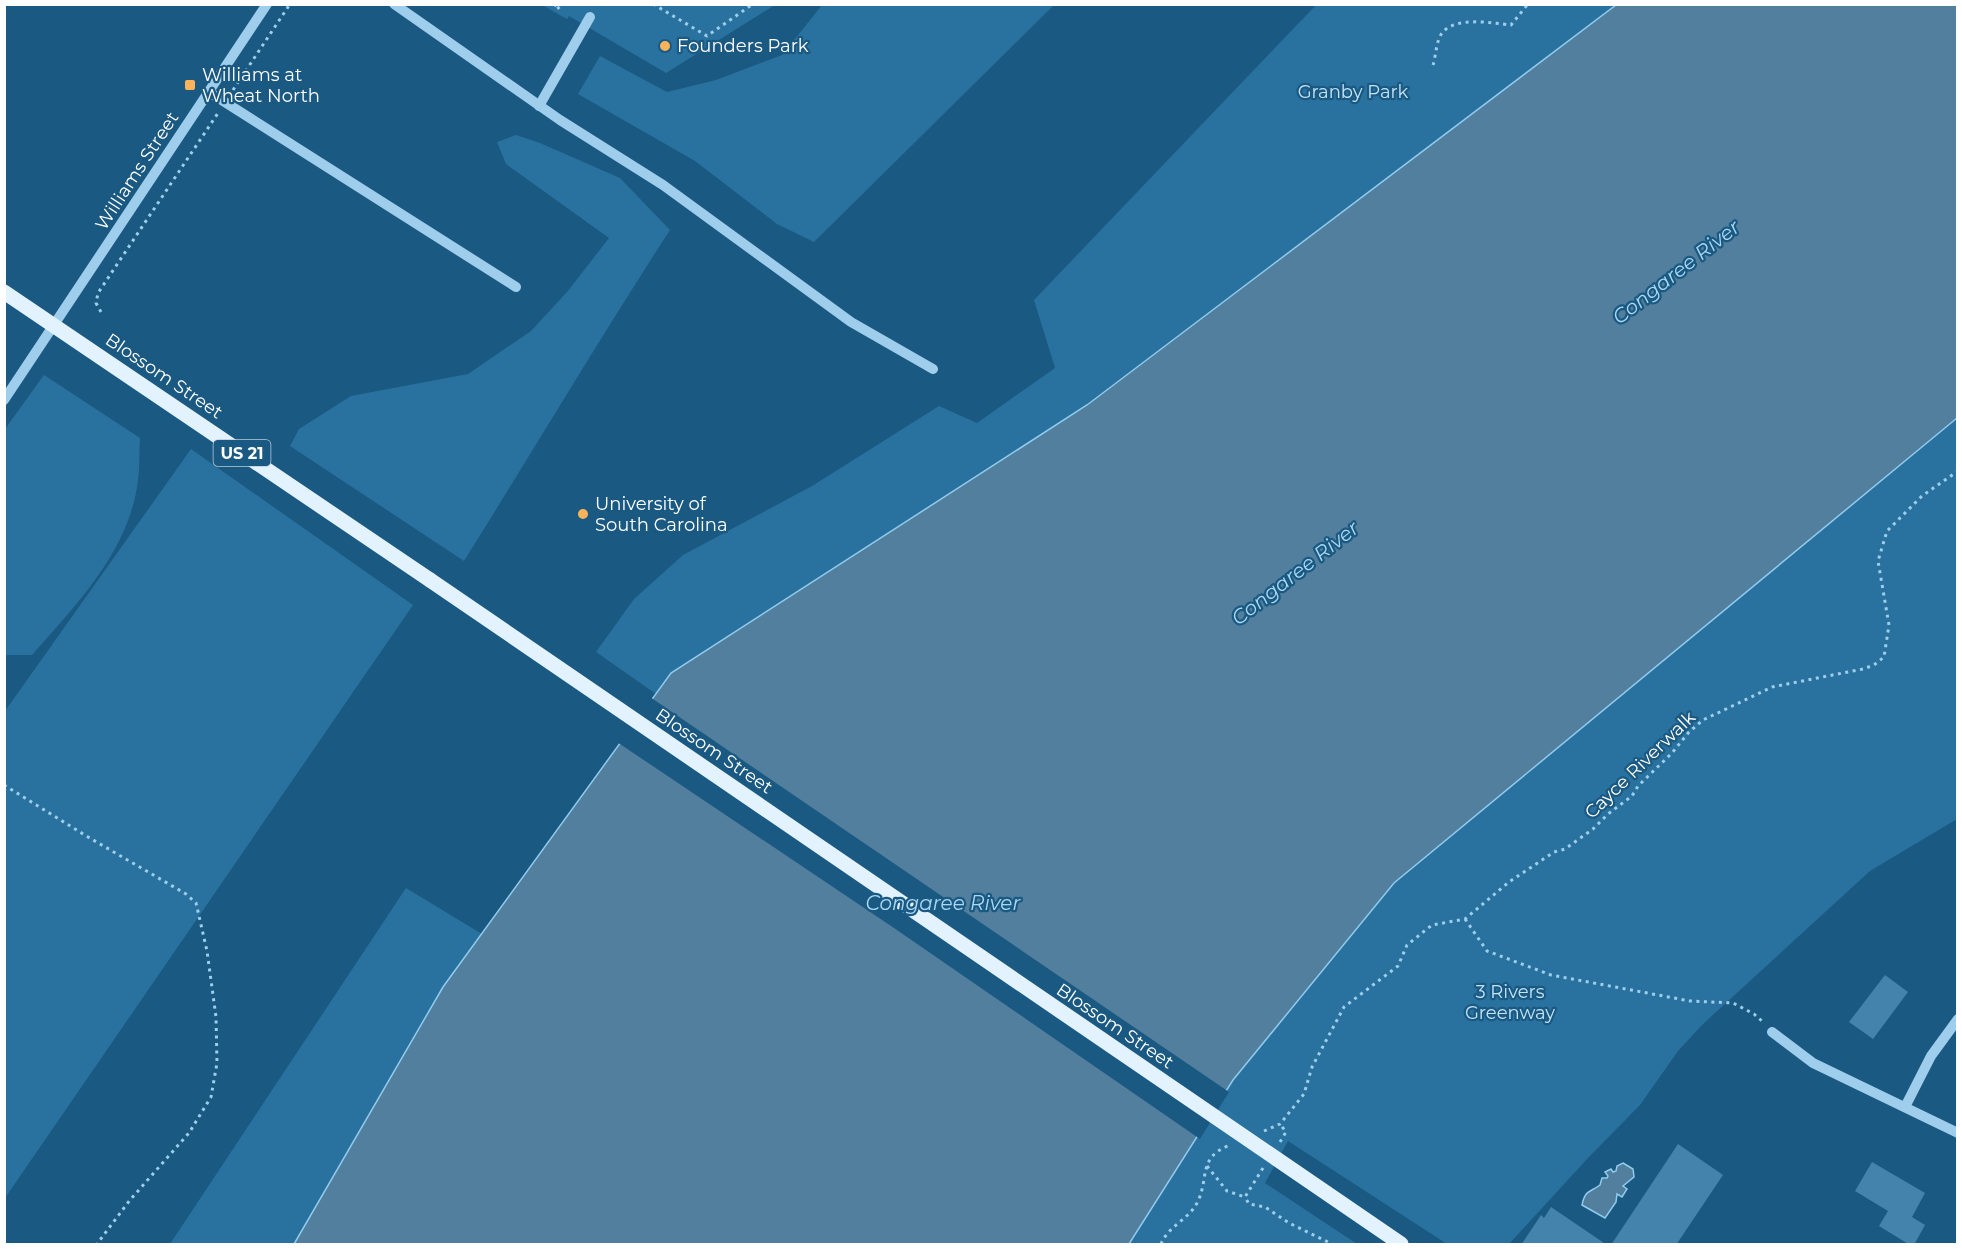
<svg xmlns="http://www.w3.org/2000/svg" width="1962" height="1249" font-family="Montserrat,sans-serif">
<rect width="100%" height="100%" fill="#1a5982"/>
<g fill="#29729f">
<path d="M823 4 1054 5 814 242 777 224 695 161 578 94 600 56 667 92 716 80 782 55Z"/>
<path d="M542 5H775L666 73 569 16 567 19Z"/>
<path d="M1316 5H1616L1087 405 671 673 656 694 596 652 634 599 683 555 812 486 939 406 977 423 1055 368 1034 300Z"/>
<path d="M516 135 540 143 620 178 670 230C599 339 533 451 464 561L290 446 299 429 351 396 468 374 531 331 567 292 609 238 506 164 497 142Z"/>
<path d="M44 375 140 438C139 452 140 466 138 480 130 550 76 605 32 655H5V429Z"/>
<path d="M1957 418V819L1870 871 1703 1024 1678 1051 1640 1105 1588 1158 1509 1244H1447L1288 1141 1265 1183 1357 1244H1129L1233 1080 1394 883Z"/>
<path d="M191 449 413 605 5 1198V711Z"/>
<path d="M406 888 482 934 443 987 294 1244H170Z"/>
</g>
<g fill="#517f9d" stroke="#91cbed" stroke-width="1.5">
<path d="M1616 5H1957V418L1394 883 1233 1080 1129 1244H294L443 987 671 673 1087 405Z"/>
<path d="M1623 1163 1633 1169 1634 1177 1623 1186 1627 1189 1622 1197 1617 1194 1616 1202 1605 1218 1582 1205C1585 1190 1589 1193 1600 1185L1602 1178H1607L1608 1176 1605 1172 1611 1169 1613 1172 1616 1171 1617 1166Z"/>
</g>
<path fill="#1a5982" d="M650 697 1229 1092 1200 1139 894 928 617 742Z"/>
<g fill="#4383ac">
<path d="M1885 975 1908 992 1873 1039 1849 1022Z"/>
<path d="M1678 1144 1723 1175 1676 1245H1611Z"/>
<path d="M1872 1162 1925 1193 1912 1217 1925 1225 1914 1245H1910L1879 1226 1888 1211 1855 1191Z"/>
<path d="M1551 1207 1607 1245H1521L1541 1215 1544 1218Z"/>
</g>
<g fill="none" stroke-linecap="round" stroke-linejoin="round">
<g stroke="#9eceeb" stroke-width="3" stroke-dasharray="3 4.5" stroke-linecap="butt">
<path d="M556 4 554 7 557 9 563 4"/>
<path d="M653 4 707 36 753 4"/>
<path d="M1433 65C1436 56 1436 41 1442 33 1455 16 1493 23 1511 25L1528 4"/>
<path d="M233 90 290 4"/>
<path d="M101 312 96 303 98 293 218 113"/>
<path d="M4 785 88 837 186 894 196 903 207 951 216 1017 217 1063 211 1097 189 1133 130 1200 97 1244"/>
<path d="M1465 919 1487 951 1551 975 1690 1001 1733 1003 1754 1014 1763 1022"/>
<path d="M1264 1131 1280 1124 1304 1094 1312 1067 1344 1007 1398 966 1407 945 1432 925 1465 919 1509 882 1554 852 1565 849 1593 829 1608 814 1632 796 1638 786 1672 753 1689 732 1703 720 1772 687 1863 669 1874 665 1884 657 1889 625 1878 561 1887 531 1922 496 1958 471"/>
<path d="M1280 1142 1286 1132 1280 1124"/>
<path d="M1207 1166 1227 1191 1245 1197"/>
<path d="M1263 1168 1245 1197 1249 1204 1265 1207 1289 1223 1332 1244"/>
<path d="M1161 1244C1168 1226 1190 1219 1198 1201 1209 1178 1198 1158 1228 1146"/>
</g>
<g stroke="#9eceeb" stroke-width="10">
<path d="M394 4 560 120 663 185 851 322 933 369"/>
<path d="M209 92 516 287"/>
<path d="M539 106 590 17"/>
<path d="M4 400 267 4"/>
<path d="M1772 1032 1813 1063 1958 1133"/>
<path d="M1905 1107 1931 1056 1958 1019"/>
</g>
<path stroke="#e3f2ff" stroke-width="15" d="M4 292 430 580"/>
<path stroke="#e3f2ff" stroke-width="15" d="M430 580 1401 1244"/>
</g>
<g fill="#fdb35a" stroke="#1a5982" stroke-width="2">
<circle cx="665" cy="46" r="6"/>
<rect x="184" y="79" width="12" height="12" rx="3"/>
<circle cx="583" cy="514" r="6"/>
</g>
<g text-anchor="middle" stroke-width="4.5" stroke-linejoin="round" paint-order="stroke">
<rect fill="#1a5982" stroke="#bacdda" stroke-width="1.5" x="213.5" y="440" width="57" height="26" rx="4.5"/>
<g font-size="16" font-weight="bold" fill="#fff">
<text x="242" y="459">US 21</text>
</g>
<g font-size="18" fill="#fff" stroke="#1a5982" text-anchor="start">
<text x="677" y="52">Founders Park</text>
<text x="202" y="81">Williams at<tspan x="202" dy="21">Wheat North</tspan></text>
<text x="595" y="510">University of<tspan x="595" dy="21">South Carolina</tspan></text>
</g>
<g font-size="18" fill="#c3e4f8" stroke="#1a5982">
<text x="1353" y="98">Granby Park</text>
<text x="1510" y="998">3 Rivers<tspan x="1510" dy="21">Greenway</tspan></text>
</g>
<g font-size="18" fill="#fff" stroke="#1a5982">
<text transform="translate(137 171) rotate(-57)" y="6">Williams Street</text>
<text transform="translate(164 376) rotate(34)" y="6">Blossom Street</text>
<text transform="translate(714 751) rotate(34)" y="6">Blossom Street</text>
<text transform="translate(1640 765) rotate(-44)" y="6">Cayce Riverwalk</text>
<text transform="translate(1115 1026) rotate(34)" y="6">Blossom Street</text>
</g>
<g font-size="20" font-style="italic" fill="#aad7f3" stroke="#1a5982">
<text transform="translate(1676 272) rotate(-38)" y="7">Congaree River</text>
<text transform="translate(1295 573) rotate(-38)" y="7">Congaree River</text>
<text x="943" y="910">Congaree River</text>
</g>
</g>
<rect width="1962" height="1249" fill="none" stroke="#ffffff" stroke-width="12"/>
</svg>
